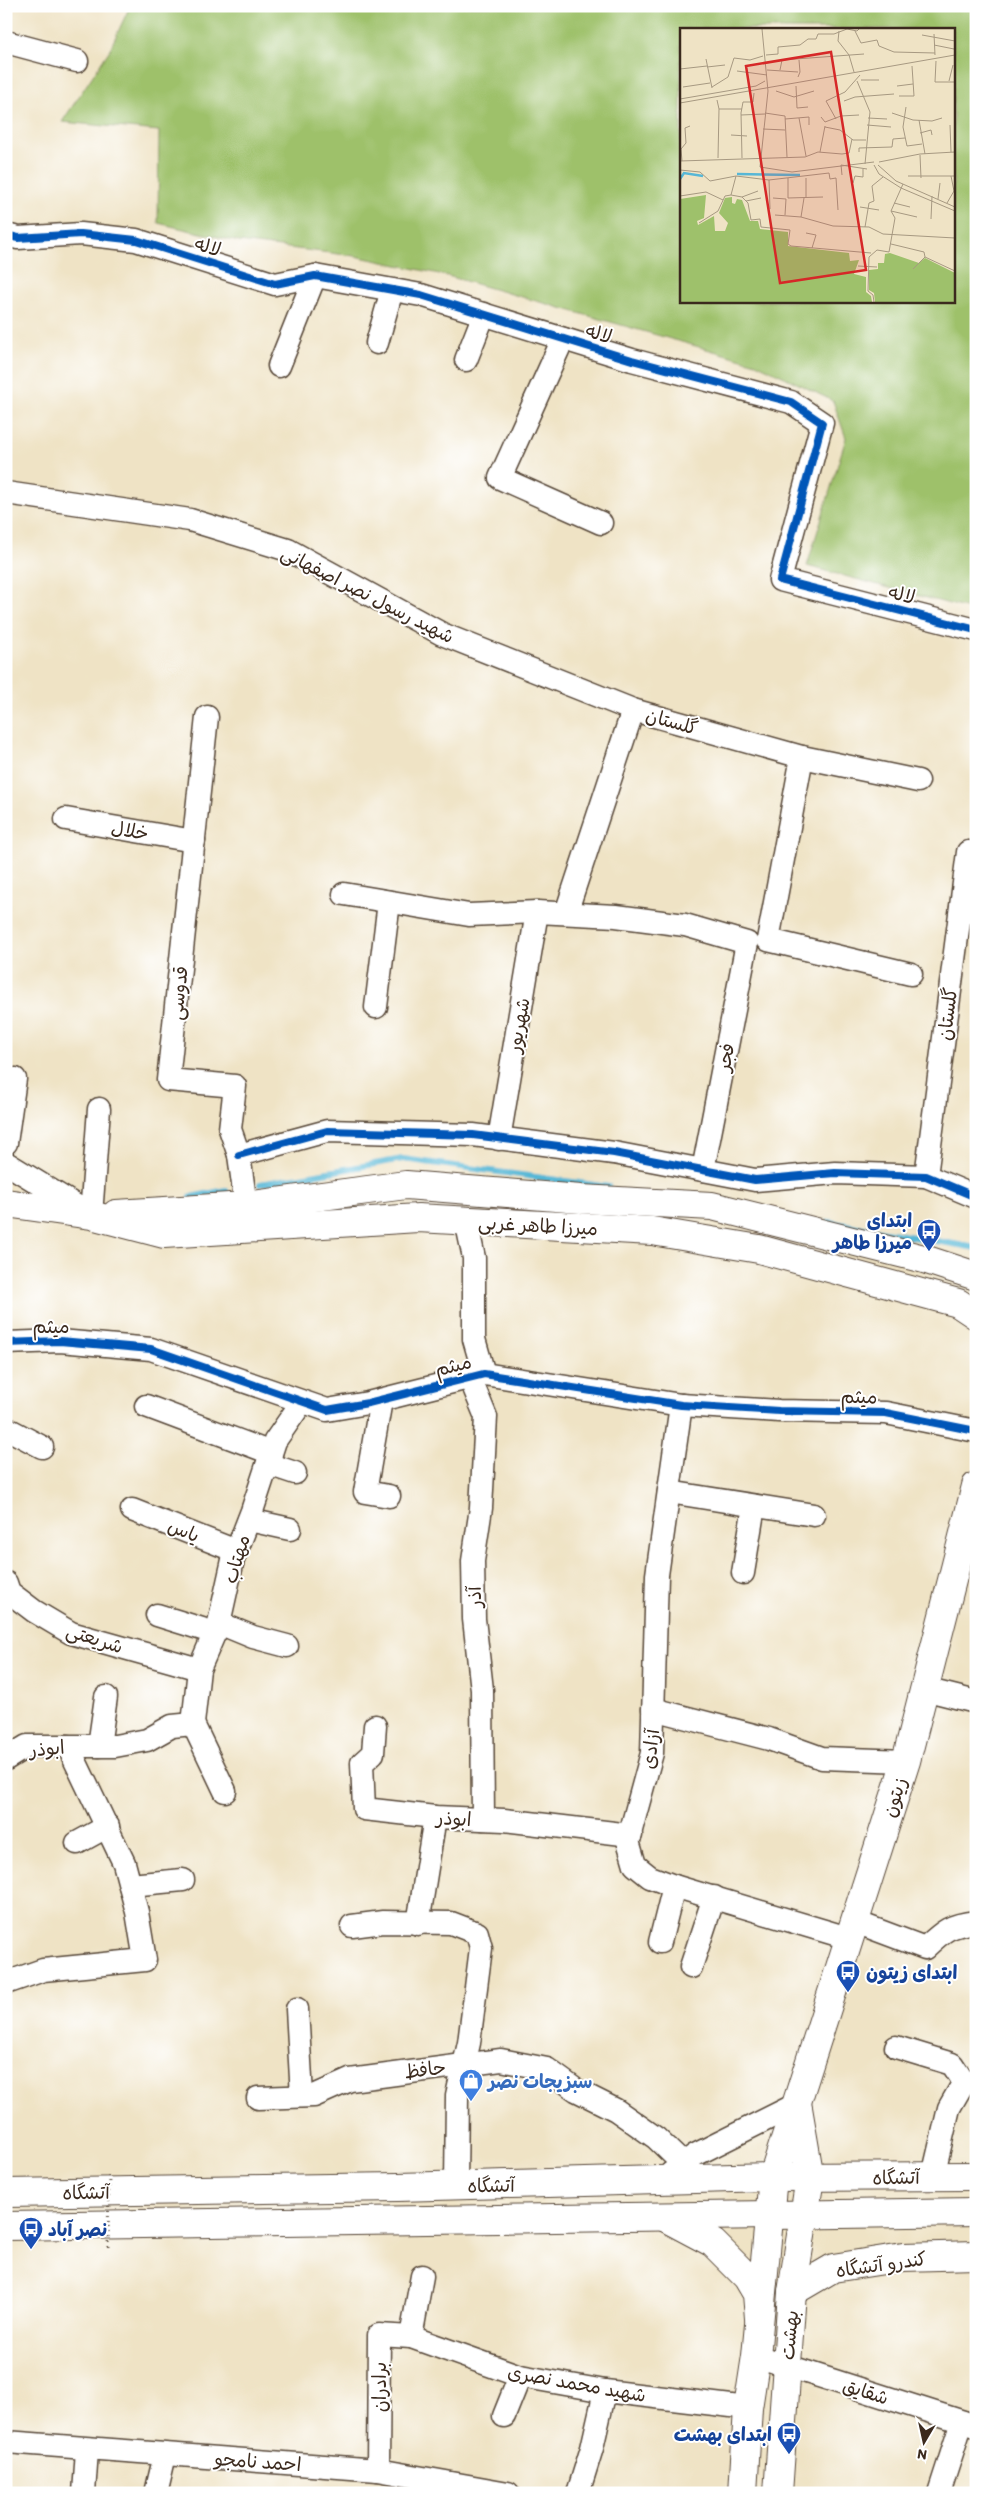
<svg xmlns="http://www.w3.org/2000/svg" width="982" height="2499" font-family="Itim,'Playpen Sans Arabic',sans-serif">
<rect width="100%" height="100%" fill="#fff"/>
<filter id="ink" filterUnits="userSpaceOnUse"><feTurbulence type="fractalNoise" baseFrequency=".02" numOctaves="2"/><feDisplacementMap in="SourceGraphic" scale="10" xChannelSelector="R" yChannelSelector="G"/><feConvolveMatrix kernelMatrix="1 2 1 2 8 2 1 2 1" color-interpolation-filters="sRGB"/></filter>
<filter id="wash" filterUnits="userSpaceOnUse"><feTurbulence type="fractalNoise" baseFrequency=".0096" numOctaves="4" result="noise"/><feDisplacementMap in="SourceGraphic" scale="20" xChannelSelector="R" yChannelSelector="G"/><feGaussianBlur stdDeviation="1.12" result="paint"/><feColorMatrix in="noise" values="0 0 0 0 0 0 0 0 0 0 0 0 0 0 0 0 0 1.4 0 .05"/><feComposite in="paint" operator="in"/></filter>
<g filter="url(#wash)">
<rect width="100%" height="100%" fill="#efe3c5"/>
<path fill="#9ec16b" stroke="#6c7644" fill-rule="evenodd" d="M130 6H976V611L807 566 846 438 833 401 756 363 444 275 355 256 239 242 158 223 159 131 62 122 109 51ZM681 29H953V301H681Z"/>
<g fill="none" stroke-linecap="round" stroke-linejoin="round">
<g stroke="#57b7d6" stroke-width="6">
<path d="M260 1184 403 1159 609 1187"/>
<path d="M191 1197 226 1190"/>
<path d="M829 1222 976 1248"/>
</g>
</g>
</g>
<g filter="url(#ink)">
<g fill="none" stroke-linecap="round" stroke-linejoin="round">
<defs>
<g id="minor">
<path d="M6 42 77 61"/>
<path d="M6 235 18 238 81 234 136 240 275 284 315 276 421 295 632 360 791 402 822 423 780 580 976 630"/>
<path d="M563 339 500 478 601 523"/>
<path d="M377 343 392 290"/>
<path d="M466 360 484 314"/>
<path d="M279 366 315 276"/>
<path d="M6 493 190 520 288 550 442 634 633 710"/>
<path d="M207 717 168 1080 235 1086 230 1129 239 1155 246 1206"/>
<path d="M802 757 768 940 911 974"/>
<path d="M66 819 194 841"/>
<path d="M344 894 469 915 537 912 616 916 685 925 747 943 703 1170"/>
<path d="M566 913 633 710 802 757 918 781"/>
<path d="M376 1007 389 902"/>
<path d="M499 1139 537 912"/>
<path d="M6 1143 15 1079"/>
<path d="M239 1155 327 1131 473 1135 614 1153 755 1180 835 1173 926 1176 976 1197"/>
<path d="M6 1163 91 1215 99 1109"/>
<path d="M926 1176 968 852"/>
<path d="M466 1220 474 1258V1339L484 1374"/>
<path d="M6 1343 60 1341 151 1349 327 1410 368 1403 484 1374 681 1405 779 1411 886 1413 976 1431"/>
<path d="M470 1378 486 1417 481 1508 473 1561 474 1619 482 1690 483 1819"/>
<path d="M381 1400 365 1492 389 1496"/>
<path d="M681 1405 657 1575 652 1753 628 1841 635 1865 650 1877 674 1886 848 1938"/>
<path d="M146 1406 271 1453"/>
<path d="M6 1428 42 1447"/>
<path d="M268 1464 295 1473"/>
<path d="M669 1492 814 1515"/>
<path d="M132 1510 236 1551"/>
<path d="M249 1520 290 1529"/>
<path d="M743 1573 754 1506"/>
<path d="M6 1583 9 1592 34 1611 71 1633 199 1669"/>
<path d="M157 1615 215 1633"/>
<path d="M219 1623 253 1637 287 1646"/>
<path d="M924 1689 976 1702"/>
<path d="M653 1709 769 1739 822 1758 906 1761"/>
<path d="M193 1724 199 1669 219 1623 233 1560 252 1511 275 1441 302 1402"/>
<path d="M375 1726 373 1753 362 1763 364 1809 435 1817 504 1820 631 1835"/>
<path d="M99 1746 106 1697"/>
<path d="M6 1759 27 1746H115L147 1740 172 1726 193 1724 225 1791"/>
<path d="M77 1843 108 1826"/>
<path d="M130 1885 183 1880"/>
<path d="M853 1921 925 1948C944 1930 950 1925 976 1922"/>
<path d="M418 1924 435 1817"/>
<path d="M352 1926 383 1922 451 1923 477 1933 481 1948 469 2043 457 2095 456 2186"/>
<path d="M660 1942 674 1886"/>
<path d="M691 1967 714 1897"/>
<path d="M6 1983 43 1970 145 1960 137 1912 124 1863 68 1746"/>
<path d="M297 2009 302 2096"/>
<path d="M896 2047 952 2064 964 2082"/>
<path d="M258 2098 314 2096 350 2080 501 2060 547 2069 576 2090 616 2110 656 2138 683 2164"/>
<path d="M671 2173 695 2155 797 2104"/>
<path d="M933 2176 949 2108 964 2082H976"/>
<path d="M411 2337 422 2276"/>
<path d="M756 2356 976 2426"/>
<path d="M504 2416 520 2376"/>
<path d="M6 2442 378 2470 508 2493"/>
<path d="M378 2470 379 2335 411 2337 520 2376 605 2391 748 2408"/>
<path d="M84 2493 87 2450"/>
<path d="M156 2493 165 2455"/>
<path d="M578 2493 592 2448 605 2391"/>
<path d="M939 2493 962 2422"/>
</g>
<g id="secondary">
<path d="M6 1203 91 1215 164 1234 418 1218 652 1231 759 1249 958 1303 976 1315"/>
<path d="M116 1214 246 1206 406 1185 581 1199 712 1206 924 1259 976 1276"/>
<path d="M792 2292 833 2268 903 2257 976 2255"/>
<path d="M743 2493 748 2408 756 2356 773 2177 906 1761 976 1486"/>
<path d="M778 2493 792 2292 810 2178 798 2108"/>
</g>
<g id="primary">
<path d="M6 2193 398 2187 773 2177 976 2176"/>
<path d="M666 2218 713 2243 747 2277 757 2294 759 2318"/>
<path d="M6 2226 976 2212"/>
</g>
</defs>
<use href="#minor" stroke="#564637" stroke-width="25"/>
<use href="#secondary" stroke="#564637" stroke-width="30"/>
<use href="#primary" stroke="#564637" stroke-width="30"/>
<use href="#minor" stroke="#fff" stroke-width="22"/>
<use href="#secondary" stroke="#fff" stroke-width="28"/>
<use href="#primary" stroke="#fff" stroke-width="28"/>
<path stroke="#564637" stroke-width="3" stroke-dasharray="1 4" stroke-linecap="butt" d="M108 2247 109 2172"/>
<defs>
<g id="cycleway">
<path d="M6 235 18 238 81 234 136 240 275 284 315 276 421 295 632 360 791 402 822 423 780 580 976 630"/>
<path d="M239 1155 327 1131 473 1135 614 1153 755 1180 835 1173 926 1176 976 1197"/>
<path d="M6 1343 60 1341 151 1349 327 1410 368 1403 484 1374 681 1405 779 1411 886 1413 976 1431"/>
</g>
</defs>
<use href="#cycleway" stroke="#fff" stroke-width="11"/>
<use href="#cycleway" stroke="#0057b8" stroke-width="8"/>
</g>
</g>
<defs>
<symbol id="bus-pin" viewBox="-11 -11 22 30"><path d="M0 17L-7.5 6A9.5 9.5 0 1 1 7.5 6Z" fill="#1a4fb4" stroke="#fff"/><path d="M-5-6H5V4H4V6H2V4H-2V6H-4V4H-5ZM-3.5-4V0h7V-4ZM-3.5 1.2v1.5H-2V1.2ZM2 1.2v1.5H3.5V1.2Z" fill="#fff"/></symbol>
<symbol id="shop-pin" viewBox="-11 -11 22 30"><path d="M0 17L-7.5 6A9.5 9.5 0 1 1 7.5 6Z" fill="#3f7fe0" stroke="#fff"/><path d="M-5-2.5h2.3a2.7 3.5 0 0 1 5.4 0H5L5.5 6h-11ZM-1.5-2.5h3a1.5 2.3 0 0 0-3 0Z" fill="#fff"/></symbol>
</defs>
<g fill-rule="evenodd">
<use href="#bus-pin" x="915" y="1217" width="28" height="38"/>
<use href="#bus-pin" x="834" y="1958" width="28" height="38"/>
<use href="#shop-pin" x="457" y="2067" width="28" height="38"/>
<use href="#bus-pin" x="17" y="2215" width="28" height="38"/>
<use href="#bus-pin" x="775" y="2420" width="28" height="38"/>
</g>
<g text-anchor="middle" stroke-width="4" stroke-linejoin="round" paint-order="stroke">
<g font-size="19" fill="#3b2a1e" stroke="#fff">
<text transform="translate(208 246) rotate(17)" y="7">لاله</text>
<text transform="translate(599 333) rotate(17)" y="7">لاله</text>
<text transform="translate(368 594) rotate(27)" y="7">شهید رسول نصر اصفهانی</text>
<text transform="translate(902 594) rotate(14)" y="7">لاله</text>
<text transform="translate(672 721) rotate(16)" y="7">گلستان</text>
<text transform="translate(130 830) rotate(10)" y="7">خلال</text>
<text transform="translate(178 993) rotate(-84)" y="7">قدوسی</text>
<text transform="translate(947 1014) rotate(-83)" y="7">گلستان</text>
<text transform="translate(518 1025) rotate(-80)" y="7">شهریور</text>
<text transform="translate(725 1057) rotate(-79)" y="7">فجر</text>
<text transform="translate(538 1225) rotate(3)" y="7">میرزا طاهر غربی</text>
<text x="51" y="1333">میثم</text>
<text transform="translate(453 1365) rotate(-14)" y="7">میثم</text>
<text transform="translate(859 1396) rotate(1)" y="7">میثم</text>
<text transform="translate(184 1530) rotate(22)" y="7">یاس</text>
<text transform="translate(236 1559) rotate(-73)" y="7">مهتاب</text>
<text transform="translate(474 1597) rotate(-92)" y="7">آذر</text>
<text transform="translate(95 1638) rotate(18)" y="7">شریعتی</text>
<text transform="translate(47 1748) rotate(-5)" y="7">ابوذر</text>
<text transform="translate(650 1749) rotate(-83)" y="7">آزادی</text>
<text transform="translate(894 1797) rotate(-72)" y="7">زیتون</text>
<text transform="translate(454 1818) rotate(3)" y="7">ابوذر</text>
<text transform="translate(425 2069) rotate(-7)" y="7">حافظ</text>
<text transform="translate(896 2177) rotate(-1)" y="7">آتشگاه</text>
<text transform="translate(491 2185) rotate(-1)" y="7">آتشگاه</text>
<text transform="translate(86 2192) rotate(-1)" y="7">آتشگاه</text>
<text transform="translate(881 2264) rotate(-8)" y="7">کندرو آتشگاه</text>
<text transform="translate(789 2335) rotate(-85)" y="7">بهشت</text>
<text transform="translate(577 2383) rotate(10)" y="7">شهید محمد نصری</text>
<text transform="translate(379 2387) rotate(-90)" y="7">برادران</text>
<text transform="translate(866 2391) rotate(18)" y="7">شقایق</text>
<text transform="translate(258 2461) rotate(4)" y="7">احمد نامجو</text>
</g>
<g font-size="19" font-weight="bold" fill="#164399" stroke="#fff" text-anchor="end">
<text x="912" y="1227">ابتدای<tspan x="912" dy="22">میرزا طاهر</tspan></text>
<text x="866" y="1979" text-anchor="start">ابتدای زیتون</text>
<text x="48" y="2236" text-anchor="start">نصر آباد</text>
<text x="772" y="2441">ابتدای بهشت</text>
</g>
<g font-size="19" font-weight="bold" fill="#366cbe" stroke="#fff" text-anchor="start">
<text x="488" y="2088">سبزیجات نصر</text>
</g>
</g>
<g transform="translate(680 28)">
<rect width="275" height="275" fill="#efe3c5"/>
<path d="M26 167 24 190 17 193 18 197 34 188 35 203H45L48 195 39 185 45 170 52 169V175L55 176 57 171 62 172 70 193H78L80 201 108 204V218L169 225 170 233 179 232 174 246 186 249V264L191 268 192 274H0V171ZM210 225 239 235 245 230 275 245V274H195L194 265 189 262V242L198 241V235H204L205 226Z" fill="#9ec16b"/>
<path fill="none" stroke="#57b7d6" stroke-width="2.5" d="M57 146 120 147M0 151 4 145 23 148"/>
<path fill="none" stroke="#a79982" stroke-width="1" d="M159 3 158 13 169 27 174 44M175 3 181 15 197 12 199 18 214 24 255 25M254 6 255 27M242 7 275 13M254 17 274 21M86 27 98 26V19L120 17 128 11H136L138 6H154L167 1 177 3 179 1M26 31 32 60M256 33 255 54H275M27 39 45 37M0 41 27 38M87 42 118 44M100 42 102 32 184 26M57 43 87 47M118 49 120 44 119 32M181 52H199M177 53 190 84 185 136M269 53 273 37M116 58 117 80 128 79M217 58 233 56M3 59 30 55M32 59 48 49 54 30 70 32 83 28M96 63 114 69 134 63M219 68H234L232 38M0 71 76 58 85 53M37 72 39 81H62M164 73 175 69 214 66M0 75 275 27M226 79 223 99 227 118 242 116M85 85 105 88 107 129M212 85 233 92 252 93 262 90M61 87 85 86M141 89 145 94 161 88 179 87M119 90 126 128M188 90 207 91M105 91 129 89V97M156 91 146 73 165 64 180 47M239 92 245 126M187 97 211 99M270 97 271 124M145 99 160 102 173 112H186M83 101 105 102M240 105 251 102 252 107M51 107 67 108M140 124 145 98M179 124V120L212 119 213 111 225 110M240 127 241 150M38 130 39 81M62 130 61 85 63 74H73L74 65M0 133 125 129 138 124 162 126 169 125 172 111M2 133 1 121 6 115 5 100 10 98M199 134 240 126 275 124M194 137 199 146 221 160 275 183M198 137 216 153 275 179M80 139 88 63 82 1M80 139 112 144 194 134M0 142 20 144 30 153 56 148 89 152 149 145M149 145 150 151 156 150 158 182M162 147 161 137 187 141M228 148H275M108 150V170L143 169M89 152 90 181M173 155 175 148 183 149V141M51 167 56 148M0 168 26 164 43 172M62 169 78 163M93 170 106 171 105 187M126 170V150M258 171 260 155M66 173 81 170M214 175 230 179M267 175 274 163 271 148M180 179 199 182M211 183 237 189M95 187 121 189 124 170M121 189 153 198 189 199 203 206 275 210M251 191 252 168M19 195 38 183 45 168 51 167 62 169 68 175 71 192 80 191 81 199 110 202 108 216 111 218 191 225M185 199 189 175 194 173 192 158 203 149M126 205 136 207 132 220M211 216 244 224 245 229 275 243M178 238 197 239M233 241 245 229M194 274 193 267 188 263 189 229 197 222 209 224 215 190 211 183 223 156"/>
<path fill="#d62828" fill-opacity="0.15" stroke="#d62828" stroke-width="2.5" d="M151 24 186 242 100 255 66 38Z"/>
<rect width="275" height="275" fill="none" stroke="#3b2a1e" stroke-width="2.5"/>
</g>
<rect width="982" height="2499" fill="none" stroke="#fff" stroke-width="25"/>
<g transform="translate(924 2442) rotate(189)" stroke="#ffffff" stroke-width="4" paint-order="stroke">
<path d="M0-4L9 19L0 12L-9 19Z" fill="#3b2a1e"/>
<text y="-8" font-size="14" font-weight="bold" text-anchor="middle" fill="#3b2a1e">N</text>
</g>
</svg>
